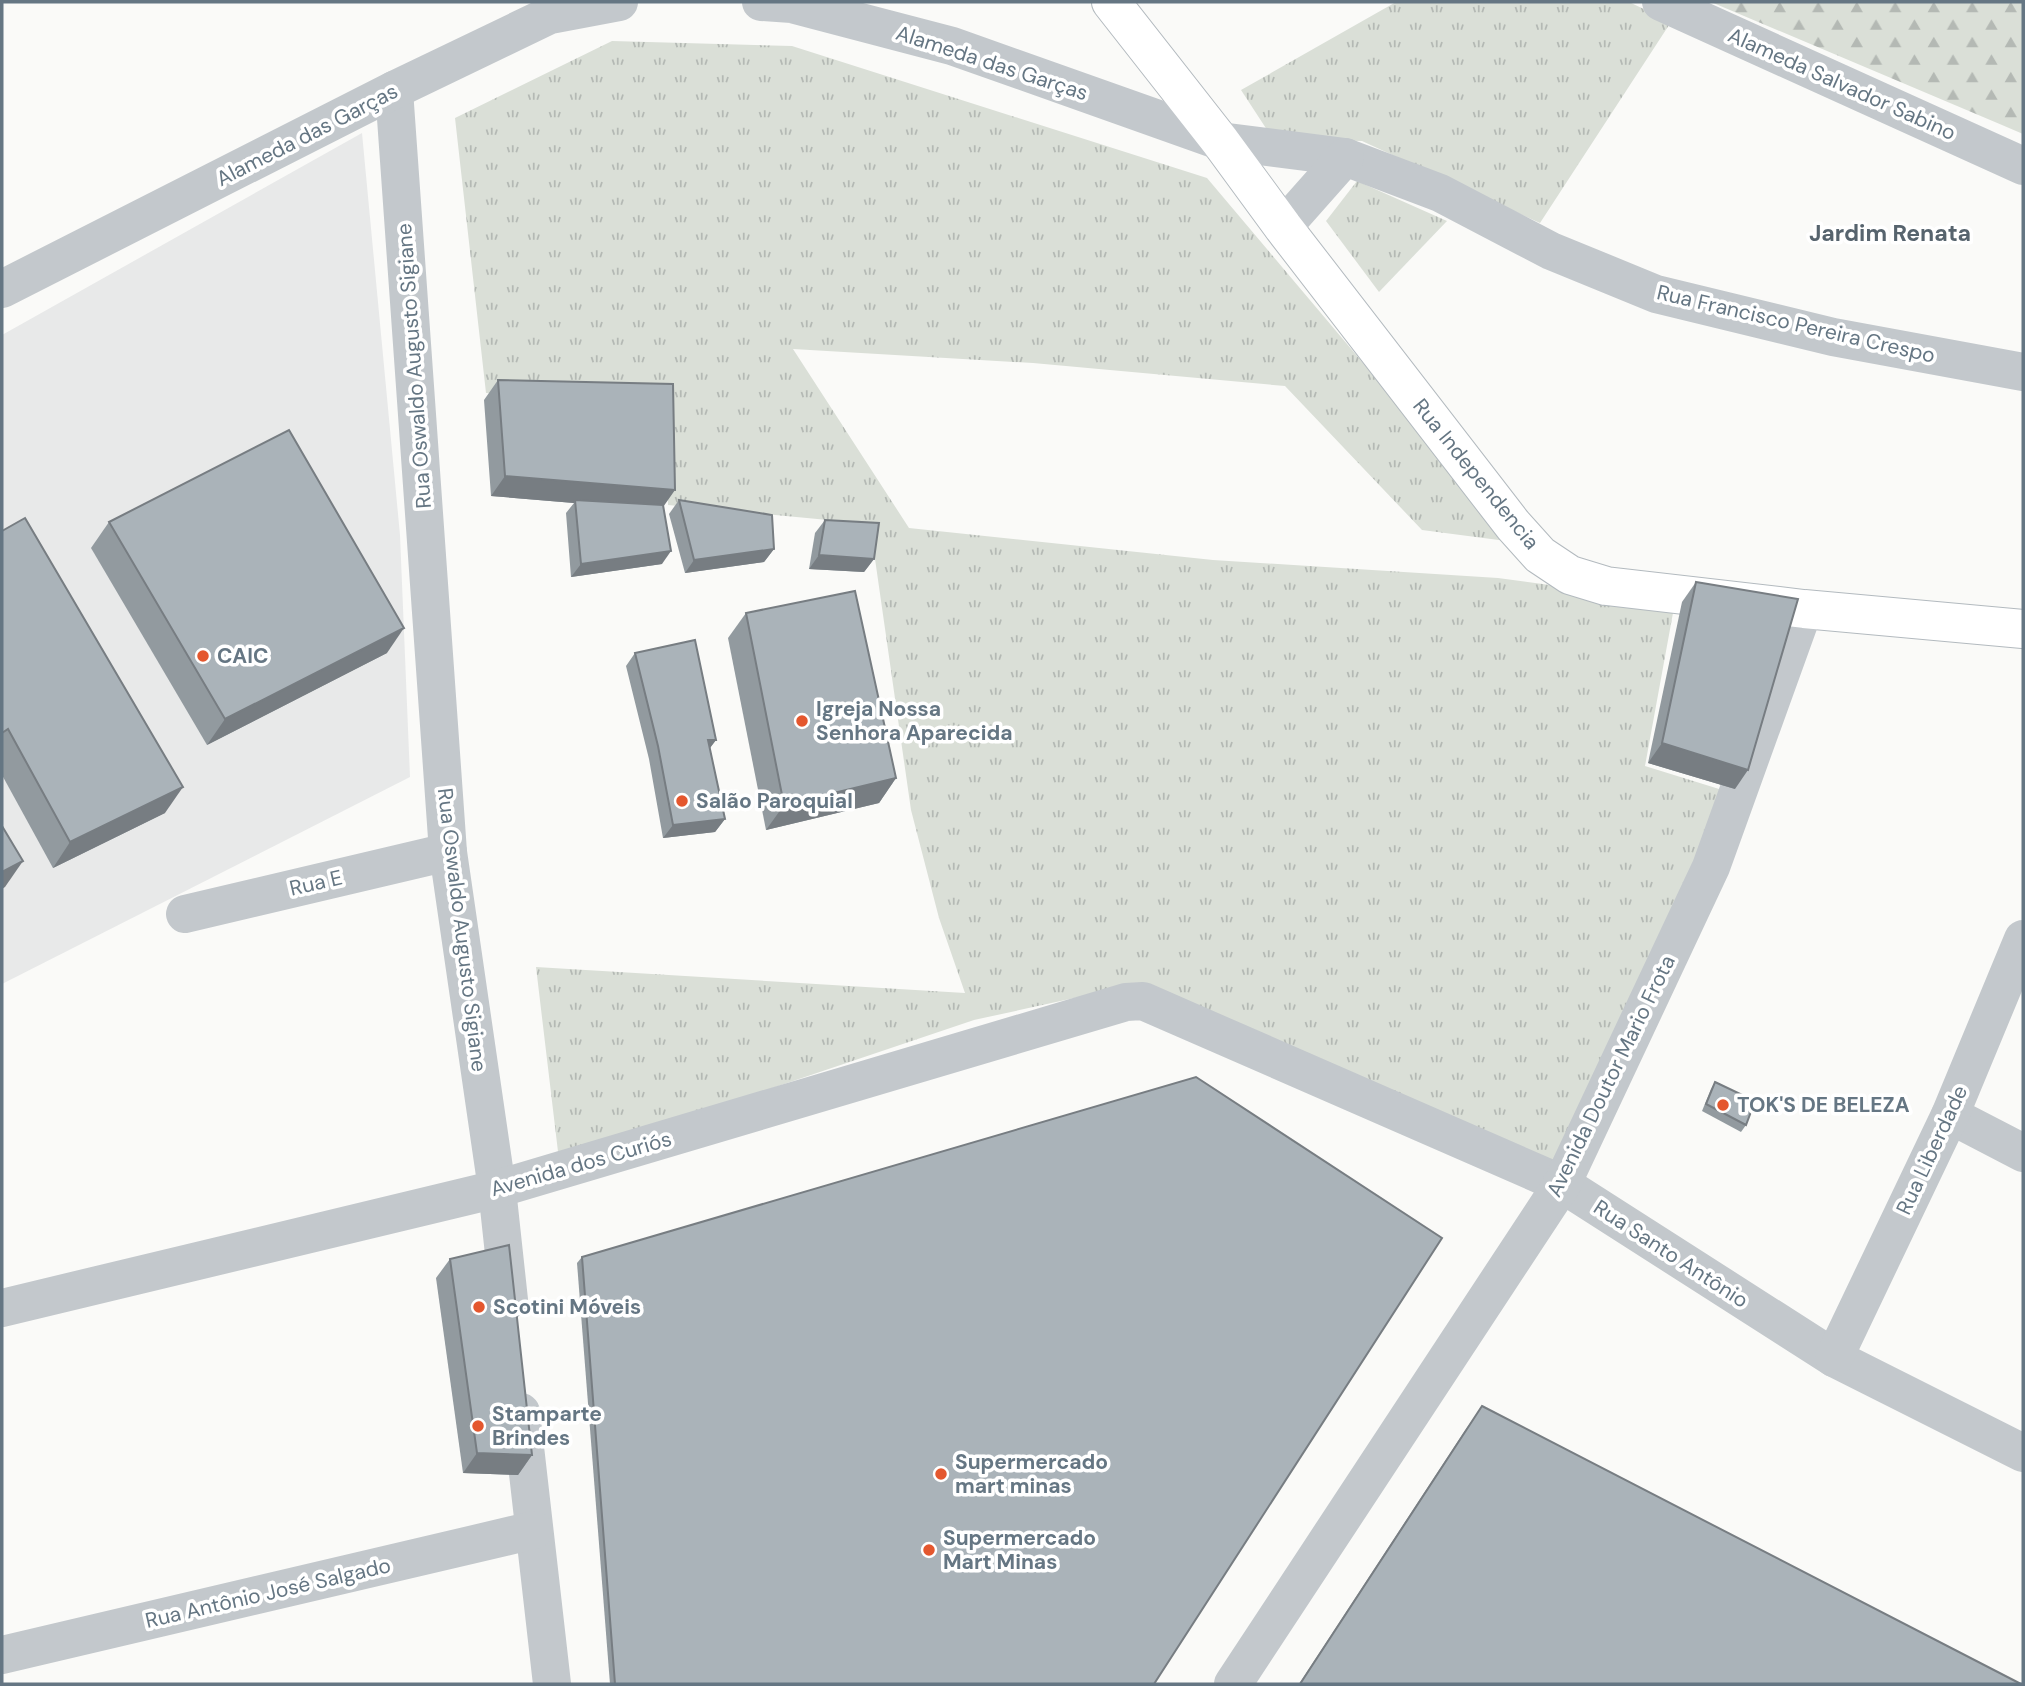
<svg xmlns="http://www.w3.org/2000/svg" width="2025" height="1686" font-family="'DM Sans',sans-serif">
<defs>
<pattern id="grass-tufts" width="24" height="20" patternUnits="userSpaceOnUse" patternTransform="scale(1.75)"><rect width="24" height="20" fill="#dadfd7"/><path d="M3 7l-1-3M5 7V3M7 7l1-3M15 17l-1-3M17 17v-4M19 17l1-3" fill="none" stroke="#b4b9b4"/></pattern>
<pattern id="forest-firs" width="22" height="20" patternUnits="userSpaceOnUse" patternTransform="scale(1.75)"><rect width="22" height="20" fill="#dadfd7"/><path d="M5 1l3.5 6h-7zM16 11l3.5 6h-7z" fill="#b4b9b4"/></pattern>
</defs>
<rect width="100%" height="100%" fill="#fafaf8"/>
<path fill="#e8e9e9" d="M362 133 400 535 410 777 2 984V335Z"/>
<g fill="url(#grass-tufts)">
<path d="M1396 2H1629L1671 22 1540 223 1362 141 1273 139 1241 90Z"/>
<path d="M612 41 792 46 1207 178 1514 542 1422 530 1285 386 1033 363 793 349 909 528 1213 560 1498 578 1675 602 1645 766 1732 793 1556 1176 1134 985 974 1020 559 1160 536 967 965 993 939 918 911 810 870 524 668 505 665 398 486 393 455 118Z"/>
<path d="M1357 181 1447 221 1379 292 1326 221Z"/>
</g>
<path fill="url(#forest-firs)" d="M1711 2H2023V134L2002 125Z"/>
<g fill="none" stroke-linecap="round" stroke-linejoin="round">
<defs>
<path id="secondary" d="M1111 2 1220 141 1283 227 1513 525 1540 555 1570 575 1606 586 1804 609 2023 629"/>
</defs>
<use href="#secondary" stroke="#b3babf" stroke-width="40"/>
<g stroke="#c3c8cc" stroke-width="38">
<path d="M761 2 792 4 952 46 1220 141 1345 157 1440 193 1551 251 1656 294 1833 337 2023 372"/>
<path d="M1661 2 2023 166"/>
<path d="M394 90 448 852 497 1189 509 1300"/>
<path d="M1283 227 1345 157"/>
<path d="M2 289 394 90 550 15 619 2"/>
<path d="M185 914 448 852"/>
<path d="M1950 1115 2023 1153"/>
<path d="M2 1308 497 1189 1126 1002 1143 1001 1562 1184 1834 1358 2023 1453"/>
<path d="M1834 1358 1950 1115 2023 939"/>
<path d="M521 1412 552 1684"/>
<path d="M2 1655 534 1530"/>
<path d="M1233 1684 1562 1184 1711 867 1804 609"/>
</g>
<use href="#secondary" stroke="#fff" stroke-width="38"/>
</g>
<g fill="#929a9f">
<path d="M498 380 663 508 662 564 571 577 566 513 574 503 491 496 484 400Z"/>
<path d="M679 500 774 549 764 562 685 573 669 514Z"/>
<path d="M825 520 874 559 864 572 809 569 815 533Z"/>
<path d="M109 522 387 653 207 745 91 548Z"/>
<path d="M2 531 165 813 53 868 2 775Z"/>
<path d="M1696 582 1735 789 1648 763 1682 602Z"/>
<path d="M746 613 896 778 879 803 766 830 728 638Z"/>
<path d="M635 653 716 740 710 748 725 819 715 832 663 838 649 759 626 666Z"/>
<path d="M1715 1082 1746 1125 1741 1132 1702 1111 1711 1089Z"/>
<path d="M582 1257 1154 1684H610L577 1263Z"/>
<path d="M450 1259 532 1455 518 1475 463 1473 436 1278Z"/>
<path d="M1482 1406 2021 1684H1299L1464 1432Z"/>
</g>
<g fill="#777d82">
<path d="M505 476 675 490 661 510 575 500 574 503 491 496Z"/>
<path d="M774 549 764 562 685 573 694 560Z"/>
<path d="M671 551 662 564 571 577 581 564Z"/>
<path d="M819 555 874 559 864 572 809 569Z"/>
<path d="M404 628 387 653 207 745 225 719Z"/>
<path d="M708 740H716L706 753Z"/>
<path d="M1662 743 1748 770 1735 789 1648 763Z"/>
<path d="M896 778 879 803 766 830 784 805Z"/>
<path d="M183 787 165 813 53 868 70 842Z"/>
<path d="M725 819 715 832 663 838 673 825Z"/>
<path d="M23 861 5 887 2 889V872Z"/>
<path d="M477 1453 532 1455 518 1475 463 1473Z"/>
</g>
<g fill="#aab3b9" stroke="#777d82" stroke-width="2">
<path d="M498 380 673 384 675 490 505 476Z"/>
<path d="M289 430 404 628 225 719 109 522Z"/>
<path d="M575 500 663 505 671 551 581 564Z"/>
<path d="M679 500 772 515 774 549 694 560Z"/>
<path d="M25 518 183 787 70 842 8 729 2 733V531Z"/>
<path d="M825 520 879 523 874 559 819 555Z"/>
<path d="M1696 582 1798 599 1748 770 1662 743Z"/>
<path d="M855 591 896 778 784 805 746 613Z"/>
<path d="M695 640 716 740H708L725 819 673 825 658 746 635 653Z"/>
<path d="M2 826 23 861 2 872Z"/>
<path d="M1196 1077 1442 1238 1154 1684H615L582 1257Z"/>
<path d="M1715 1082 1755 1101 1746 1125 1706 1104Z"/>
<path d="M509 1245 532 1455 477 1453 450 1259Z"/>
<path d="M1482 1406 2021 1684H1300Z"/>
</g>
<g fill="#e4572e" stroke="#fff" stroke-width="2.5">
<circle cx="203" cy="656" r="7"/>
<circle cx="802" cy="721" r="7"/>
<circle cx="682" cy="801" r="7"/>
<circle cx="1723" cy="1105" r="7"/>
<circle cx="479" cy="1307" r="7"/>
<circle cx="478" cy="1426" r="7"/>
<circle cx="941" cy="1474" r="7"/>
<circle cx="929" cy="1550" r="7"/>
</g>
<g text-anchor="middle" stroke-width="7" stroke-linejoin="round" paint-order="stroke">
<g font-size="21" fill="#657683" stroke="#fff">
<text transform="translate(992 63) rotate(18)" y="7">Alameda das Garças</text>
<text transform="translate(1842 84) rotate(24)" y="7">Alameda Salvador Sabino</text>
<text transform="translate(307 135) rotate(-27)" y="7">Alameda das Garças</text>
<text transform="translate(1796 324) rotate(13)" y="7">Rua Francisco Pereira Crespo</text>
<text transform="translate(414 366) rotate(-94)" y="7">Rua Oswaldo Augusto Sigiane</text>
<text transform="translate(1476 474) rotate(51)" y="7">Rua Independencia</text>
<text transform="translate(316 883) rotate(-13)" y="7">Rua E</text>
<text transform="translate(462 930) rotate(83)" y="7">Rua Oswaldo Augusto Sigiane</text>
<text transform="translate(1611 1076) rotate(-64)" y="7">Avenida Doutor Mario Frota</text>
<text transform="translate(1932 1150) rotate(-65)" y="7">Rua Liberdade</text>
<text transform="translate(581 1164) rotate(-16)" y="7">Avenida dos Curiós</text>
<text transform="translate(1671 1254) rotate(33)" y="7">Rua Santo Antônio</text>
<text transform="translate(268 1593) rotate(-13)" y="7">Rua Antônio José Salgado</text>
</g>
<g font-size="21" font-weight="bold" fill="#657683" stroke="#fff" text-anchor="start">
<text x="217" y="663">CAIC</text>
<text x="816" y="716">Igreja Nossa<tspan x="816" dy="24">Senhora Aparecida</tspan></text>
<text x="696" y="808">Salão Paroquial</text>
<text x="1737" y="1112">TOK'S DE BELEZA</text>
<text x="493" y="1314">Scotini Móveis</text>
<text x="492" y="1421">Stamparte<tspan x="492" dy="24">Brindes</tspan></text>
<text x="955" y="1469">Supermercado<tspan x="955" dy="24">mart minas</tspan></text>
<text x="943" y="1545">Supermercado<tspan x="943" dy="24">Mart Minas</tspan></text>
</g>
<g font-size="23" font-weight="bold" fill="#57646e" stroke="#fff">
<text x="1890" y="241">Jardim Renata</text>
</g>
</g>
<rect width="2025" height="1686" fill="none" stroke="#657683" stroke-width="7"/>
</svg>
